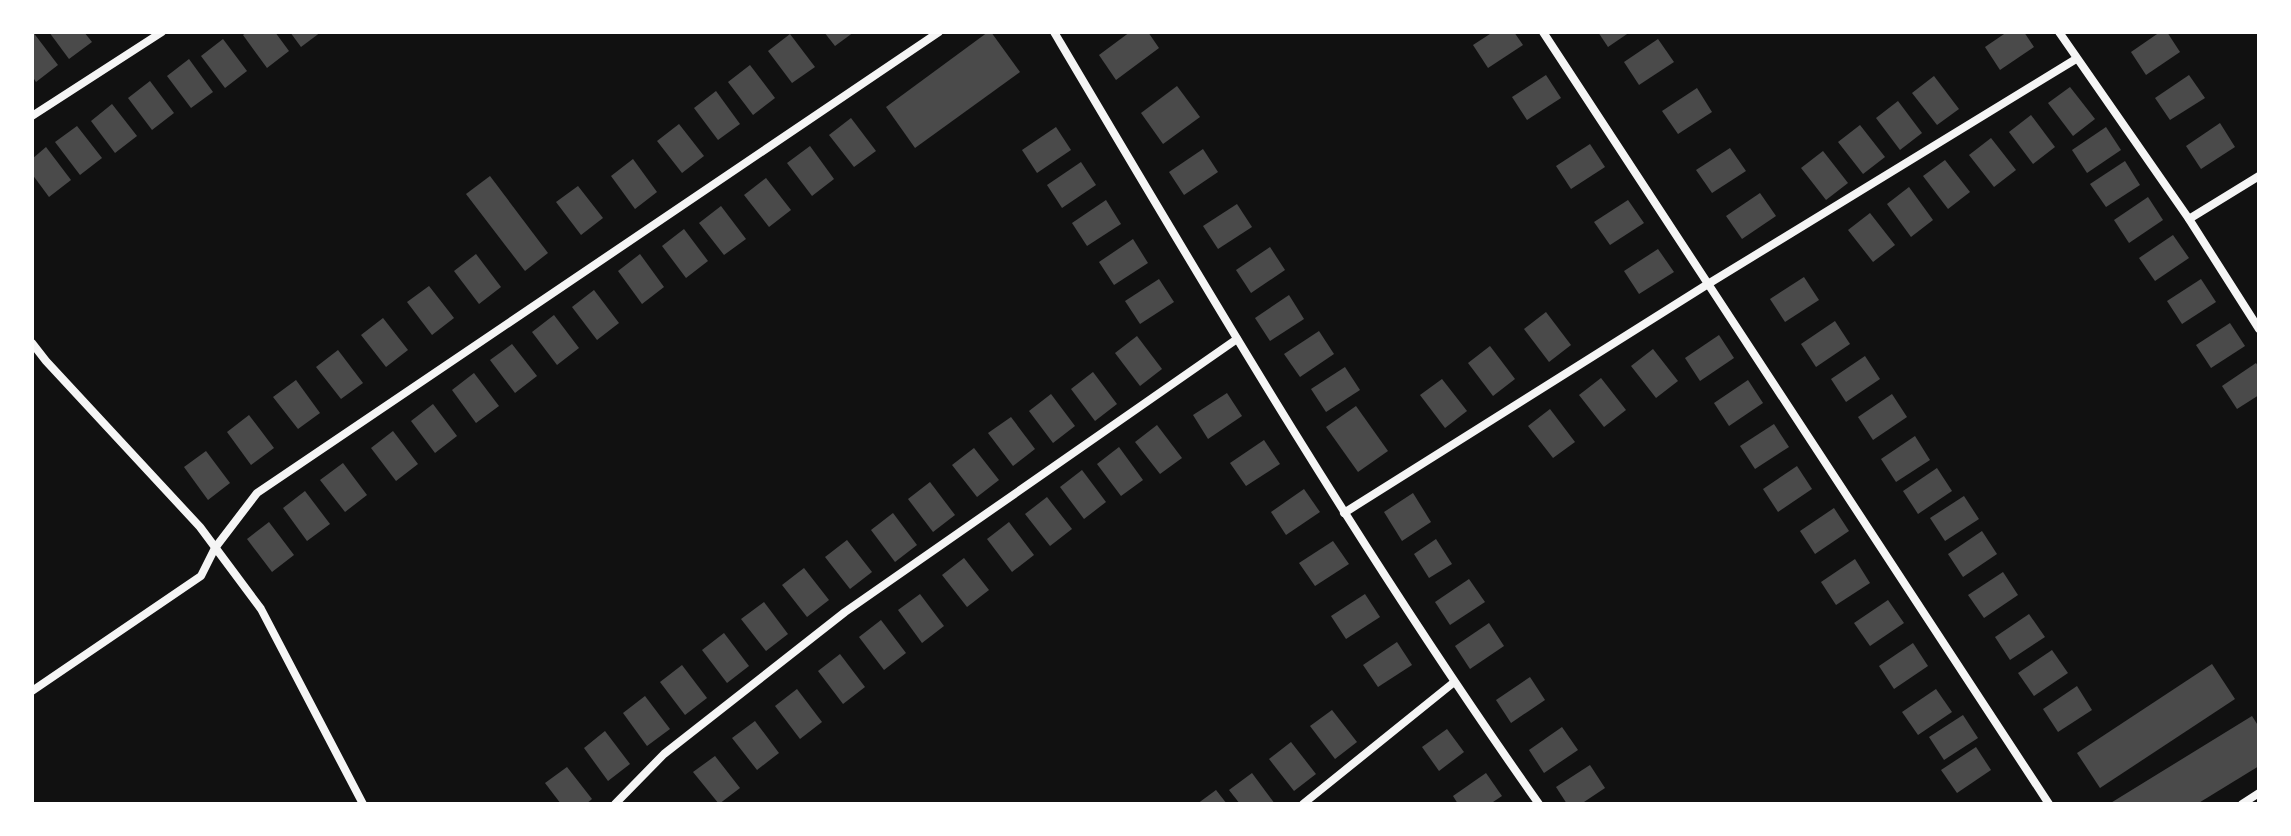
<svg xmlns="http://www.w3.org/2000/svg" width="2291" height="836" font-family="'Fira Sans Condensed',sans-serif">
<rect width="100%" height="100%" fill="#111"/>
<g fill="#4a4a4a">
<path d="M33 32 58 65 36 82 32 76Z"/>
<path d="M49 32H84L92 42 69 59Z"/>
<path d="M247 32H275L289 51 267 68 243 35Z"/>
<path d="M290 32H321L301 47Z"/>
<path d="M824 32H854L835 46Z"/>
<path d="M988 32H991L1020 72 915 148 886 107Z"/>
<path d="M1130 32H1148L1159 48 1116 80 1099 55Z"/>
<path d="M1493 32H1514L1523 45 1488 68 1473 45Z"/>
<path d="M1598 32H1630L1608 47Z"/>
<path d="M2007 32H2024L2034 47 2000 70 1985 47Z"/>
<path d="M2160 32H2167L2180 52 2146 75 2131 52Z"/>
<path d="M790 34 815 67 792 83 768 51Z"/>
<path d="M223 39 247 71 225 88 201 56Z"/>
<path d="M1658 39 1674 62 1639 85 1624 62Z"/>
<path d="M189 59 213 92 191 108 167 76Z"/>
<path d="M750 65 775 98 753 115 728 82Z"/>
<path d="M1546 75 1561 98 1527 120 1512 97Z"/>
<path d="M2189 75 2205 98 2170 120 2155 98Z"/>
<path d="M1934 76 1959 109 1937 125 1912 93Z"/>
<path d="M150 81 174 113 152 130 128 98Z"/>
<path d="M1177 86 1200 117 1163 144 1141 113Z"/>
<path d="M2070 87 2095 119 2073 136 2048 103Z"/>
<path d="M1697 88 1712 112 1678 134 1662 111Z"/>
<path d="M716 91 740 124 718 140 694 108Z"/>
<path d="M1898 101 1922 133 1900 150 1876 118Z"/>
<path d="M112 104 137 136 115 153 91 121Z"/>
<path d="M2031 115 2055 147 2033 164 2009 132Z"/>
<path d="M851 118 876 151 854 167 829 135Z"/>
<path d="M2220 123 2235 147 2201 169 2186 146Z"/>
<path d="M679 124 704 156 682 173 657 141Z"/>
<path d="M1860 125 1885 157 1863 174 1838 142Z"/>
<path d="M77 126 102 158 80 175 55 142Z"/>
<path d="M1056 127 1071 150 1037 173 1022 150Z"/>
<path d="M2106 127 2121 150 2087 173 2072 150Z"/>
<path d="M1991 138 2016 170 1994 187 1969 155Z"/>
<path d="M1590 144 1605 167 1571 189 1556 166Z"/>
<path d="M810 146 834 179 812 196 787 163Z"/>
<path d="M46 147 71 180 49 197 32 174V159Z"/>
<path d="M1730 148 1746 171 1712 193 1696 170Z"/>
<path d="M1203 149 1218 172 1184 195 1169 172Z"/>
<path d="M1823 151 1848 183 1826 200 1801 168Z"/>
<path d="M633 159 657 192 635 209 611 176Z"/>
<path d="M1945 160 1970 192 1948 209 1923 176Z"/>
<path d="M2125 161 2140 185 2106 207 2090 184Z"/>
<path d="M1081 162 1096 185 1062 208 1047 185Z"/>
<path d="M490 176 548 253 525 271 466 194Z"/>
<path d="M766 178 791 210 769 227 744 195Z"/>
<path d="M578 186 603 218 581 235 556 202Z"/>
<path d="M1909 187 1933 220 1911 237 1887 204Z"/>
<path d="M1760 193 1776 216 1742 239 1726 216Z"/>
<path d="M2148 197 2163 220 2129 243 2114 220Z"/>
<path d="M1106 200 1121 224 1087 246 1072 223Z"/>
<path d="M1628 200 1644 223 1610 245 1594 222Z"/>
<path d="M1237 204 1252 227 1218 249 1203 226Z"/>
<path d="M721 206 746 239 724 255 699 223Z"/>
<path d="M1870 213 1895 245 1873 262 1848 230Z"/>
<path d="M684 229 708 261 686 278 662 246Z"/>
<path d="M2173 235 2189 258 2155 281 2139 258Z"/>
<path d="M1133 239 1148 263 1114 285 1099 262Z"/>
<path d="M1270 247 1285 270 1251 293 1236 270Z"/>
<path d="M1658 249 1674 272 1639 294 1624 271Z"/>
<path d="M476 254 501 287 479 304 454 271Z"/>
<path d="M640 254 664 287 642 304 618 271Z"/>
<path d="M1804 277 1819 300 1785 322 1770 299Z"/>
<path d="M1159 279 1174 302 1140 324 1125 301Z"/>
<path d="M2201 279 2216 302 2182 324 2167 301Z"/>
<path d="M429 286 454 318 432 335 407 302Z"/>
<path d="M594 290 619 323 597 340 572 307Z"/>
<path d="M1289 295 1304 319 1270 341 1255 318Z"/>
<path d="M1546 312 1571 345 1549 362 1524 329Z"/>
<path d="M554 315 579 348 557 365 532 332Z"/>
<path d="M383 318 408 350 386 367 361 335Z"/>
<path d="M1835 321 1850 344 1816 367 1801 344Z"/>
<path d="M2230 323 2245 346 2211 368 2196 345Z"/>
<path d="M1319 331 1334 354 1300 377 1284 354Z"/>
<path d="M1719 335 1734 358 1700 381 1685 358Z"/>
<path d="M1137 336 1162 369 1140 386 1115 353Z"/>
<path d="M512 344 537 376 515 393 490 360Z"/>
<path d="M1490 346 1515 379 1493 396 1468 363Z"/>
<path d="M1653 349 1678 381 1656 398 1631 366Z"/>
<path d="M338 350 363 383 341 399 316 367Z"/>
<path d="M1865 356 1880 379 1846 402 1831 379Z"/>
<path d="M2256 363 2259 368V395L2237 409 2222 386Z"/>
<path d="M1345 367 1360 390 1326 412 1311 389Z"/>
<path d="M1093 372 1117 404 1095 421 1071 389Z"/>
<path d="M474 373 499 406 476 423 452 390Z"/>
<path d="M1601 378 1626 410 1604 427 1579 395Z"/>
<path d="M1442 379 1467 411 1445 428 1420 395Z"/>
<path d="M296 380 320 413 298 429 273 397Z"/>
<path d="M1748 380 1763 403 1729 426 1714 403Z"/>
<path d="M1227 393 1242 416 1208 439 1193 415Z"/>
<path d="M1051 394 1075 426 1053 443 1029 411Z"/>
<path d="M1892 394 1907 417 1873 440 1858 417Z"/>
<path d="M433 404 457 436 435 453 411 421Z"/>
<path d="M1356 406 1388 451 1358 472 1326 427Z"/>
<path d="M1550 409 1575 442 1553 458 1528 426Z"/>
<path d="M249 415 274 448 251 465 227 432Z"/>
<path d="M1011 417 1035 449 1013 466 988 433Z"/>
<path d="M1774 424 1789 447 1755 469 1740 446Z"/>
<path d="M1157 425 1182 458 1160 474 1135 442Z"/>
<path d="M393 431 418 464 396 481 371 448Z"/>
<path d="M1915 436 1930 460 1896 482 1881 459Z"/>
<path d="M1264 440 1280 464 1246 486 1230 463Z"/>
<path d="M1119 447 1143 480 1121 496 1097 464Z"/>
<path d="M974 448 999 480 977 497 952 465Z"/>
<path d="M206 451 230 483 208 500 184 467Z"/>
<path d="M343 463 367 495 345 512 320 480Z"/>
<path d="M1797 466 1812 489 1778 512 1763 489Z"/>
<path d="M1937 468 1952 491 1918 514 1903 491Z"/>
<path d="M1082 470 1106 502 1084 519 1060 487Z"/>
<path d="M930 482 955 515 933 532 908 499Z"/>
<path d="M1304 489 1320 512 1286 535 1271 512Z"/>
<path d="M305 491 330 524 307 541 283 508Z"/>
<path d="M1413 493 1431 522 1402 541 1384 512Z"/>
<path d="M1964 496 1979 519 1945 541 1930 518Z"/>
<path d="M1047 497 1072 529 1050 546 1025 514Z"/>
<path d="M1834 508 1849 531 1815 554 1800 531Z"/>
<path d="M893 513 917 545 895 562 871 530Z"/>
<path d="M269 522 294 555 272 572 247 539Z"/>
<path d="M1009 522 1034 555 1012 572 987 539Z"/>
<path d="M1982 531 1997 554 1963 577 1948 554Z"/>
<path d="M1436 539 1452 564 1429 578 1414 554Z"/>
<path d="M847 540 872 572 850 589 825 557Z"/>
<path d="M1333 541 1349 564 1315 586 1299 563Z"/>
<path d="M964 558 989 590 967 607 942 575Z"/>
<path d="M1855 559 1870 583 1836 605 1821 582Z"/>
<path d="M804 568 829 600 807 617 782 585Z"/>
<path d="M2003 572 2018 595 1984 618 1968 595Z"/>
<path d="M1469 579 1485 602 1450 625 1435 602Z"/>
<path d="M920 594 944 626 922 643 898 610Z"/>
<path d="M1365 594 1380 617 1346 639 1331 616Z"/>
<path d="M1888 600 1904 623 1870 646 1854 623Z"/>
<path d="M764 602 788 634 766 651 741 619Z"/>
<path d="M2029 614 2045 637 2010 660 1995 637Z"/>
<path d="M881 620 906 653 884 670 859 637Z"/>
<path d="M1489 623 1504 646 1470 669 1455 646Z"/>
<path d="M724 633 749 666 727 683 702 650Z"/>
<path d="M1397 642 1412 665 1378 687 1363 665Z"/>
<path d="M1913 643 1928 666 1894 689 1879 666Z"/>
<path d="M2052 650 2068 673 2034 696 2018 673Z"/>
<path d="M840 654 865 687 843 704 818 671Z"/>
<path d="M2212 664 2235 699 2100 788 2077 753Z"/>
<path d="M682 665 707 698 685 715 660 682Z"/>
<path d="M1530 677 1545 700 1511 723 1496 700Z"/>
<path d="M2077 686 2092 710 2058 732 2043 709Z"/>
<path d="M797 689 822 722 800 739 775 706Z"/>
<path d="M1936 689 1952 712 1918 735 1902 712Z"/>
<path d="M645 696 670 729 647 746 623 713Z"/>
<path d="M1332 710 1357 742 1335 759 1310 726Z"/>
<path d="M1963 715 1978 738 1944 760 1929 737Z"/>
<path d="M2252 716 2259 727V766L2197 804H2109Z"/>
<path d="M755 721 779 753 757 770 732 738Z"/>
<path d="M1562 727 1578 750 1544 773 1529 750Z"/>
<path d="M1447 729 1464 752 1439 771 1422 747Z"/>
<path d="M605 731 630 764 608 781 584 748Z"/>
<path d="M1291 742 1316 774 1294 791 1269 759Z"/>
<path d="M1976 747 1991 770 1957 793 1941 770Z"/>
<path d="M715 756 740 788 719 804 693 772Z"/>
<path d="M1590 765 1605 788 1581 804H1567L1556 787Z"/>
<path d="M567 767 592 799 586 804H561L545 783Z"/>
<path d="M1252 773 1275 804H1240L1229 790Z"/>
<path d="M1486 773 1502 796 1490 804H1458L1453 796Z"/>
<path d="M1216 790 1227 804H1197Z"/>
</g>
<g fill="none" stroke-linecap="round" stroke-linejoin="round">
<g stroke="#f5f5f5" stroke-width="8">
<path d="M1054 32C1209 294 1363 555 1539 804"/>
<path d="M1543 32 2049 804"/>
<path d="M2059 32 2189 219 2259 329"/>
<path d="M32 116 162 32"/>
<path d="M2189 219 2259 176"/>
<path d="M32 343 46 361 200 527 261 609 363 804"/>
<path d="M1344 513 1708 284 2076 59"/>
<path d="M32 691 201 576 215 548 257 493 939 32"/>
<path d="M615 804 664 754 845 612 1237 339"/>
<path d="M1303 804 1453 683"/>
<path d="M2242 804 2259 793"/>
</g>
</g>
<rect width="2291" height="836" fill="none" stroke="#ffffff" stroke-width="68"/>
</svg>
